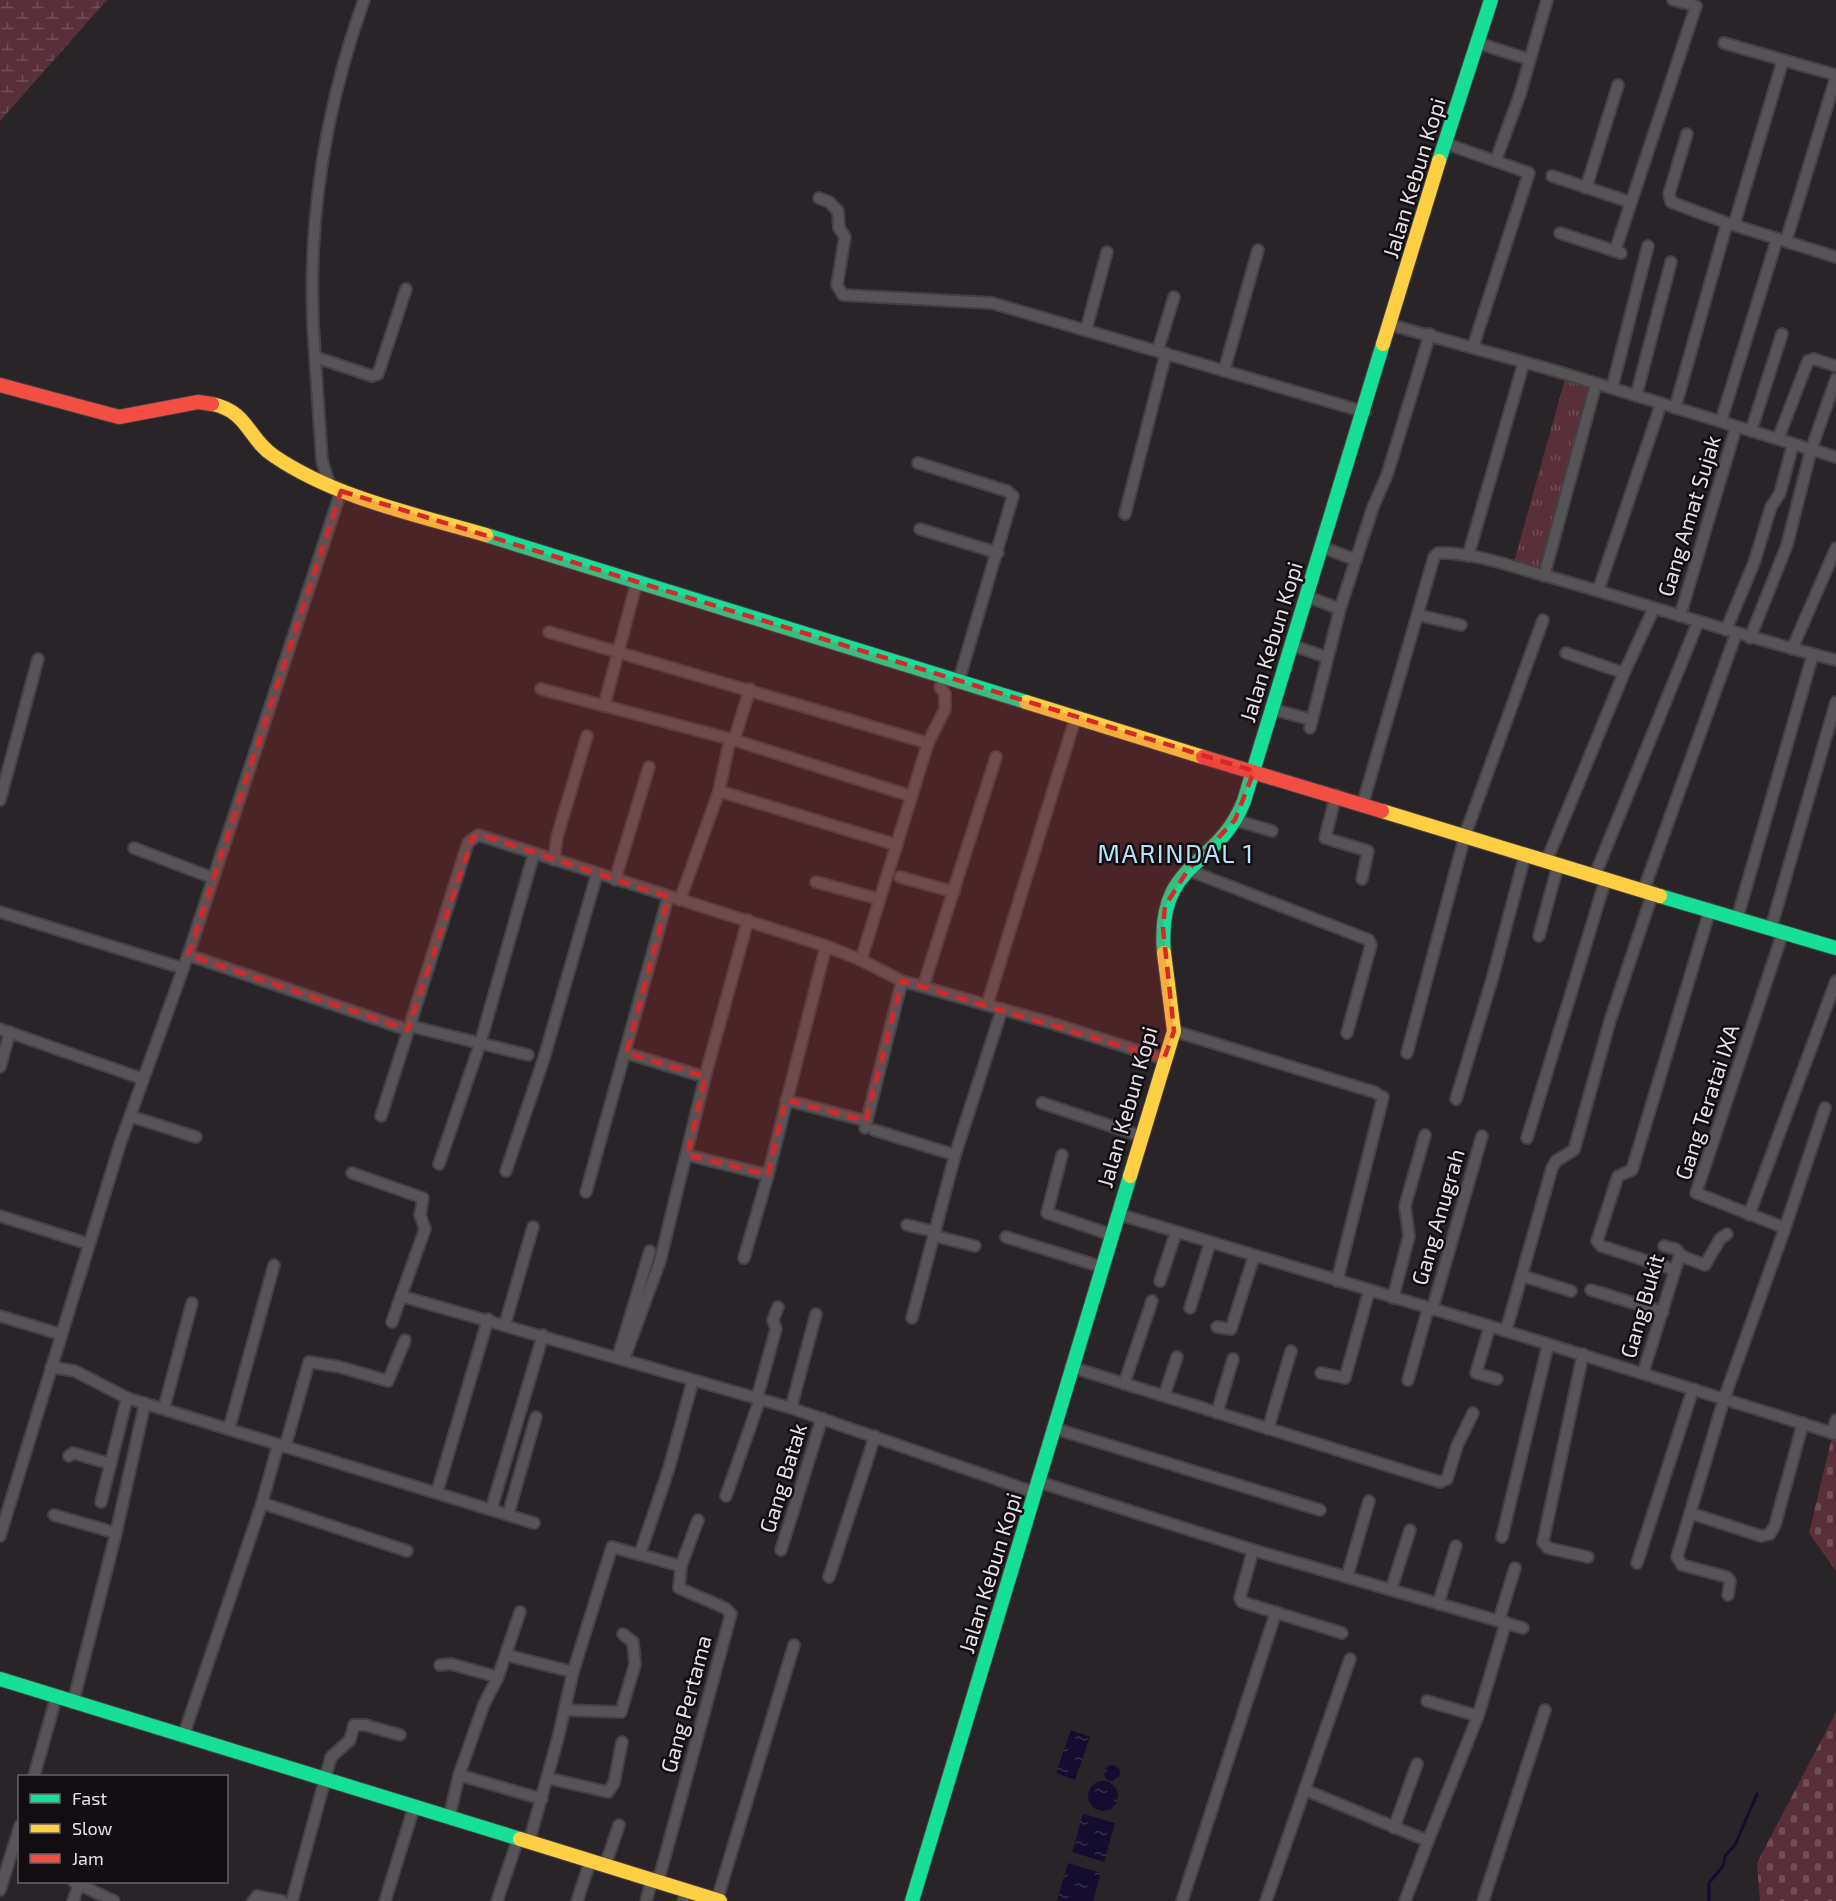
<svg xmlns="http://www.w3.org/2000/svg" width="1836" height="1901" font-family="'Exo 2',sans-serif">
<defs>
<pattern id="grass-tufts" width="24" height="20" patternUnits="userSpaceOnUse" patternTransform="scale(1.5)"><rect width="24" height="20" fill="#59303a"/><path d="M3 7l-1-3M5 7V3M7 7l1-3M15 17l-1-3M17 17v-4M19 17l1-3" fill="none" stroke="#714e56"/></pattern>
<pattern id="wetland-marsh" width="20" height="14" patternUnits="userSpaceOnUse" patternTransform="scale(1.5)"><rect width="20" height="14" fill="#59303a"/><path d="M1 5h8M5 5V1M11 12h8M15 12V8" fill="none" stroke="#714e56"/></pattern>
<pattern id="cemetery-stones" width="16" height="16" patternUnits="userSpaceOnUse" patternTransform="scale(1.5)"><rect width="16" height="16" fill="#59303a"/><path d="M2 7V4a2 2 0 0 1 4 0v3zM10 15v-3a2 2 0 0 1 4 0v3z" fill="#714e56"/></pattern>
<pattern id="water-ripples" width="26" height="14" patternUnits="userSpaceOnUse" patternTransform="scale(1.5)"><rect width="26" height="14" fill="#140d30"/><path d="M2 4q2-2 4 0t4 0M15 11q2-2 4 0t4 0" fill="none" stroke="#36304e"/></pattern>
</defs>
<rect width="100%" height="100%" fill="#282428"/>
<path fill="url(#grass-tufts)" d="M1565 379 1590 386 1540 570 1514 562Z"/>
<path fill="url(#wetland-marsh)" d="M0 0H107L0 121Z"/>
<g fill="url(#cemetery-stones)">
<path d="M1832 1437 1836 1438V1571L1809 1533Z"/>
<path d="M1836 1712V1901H1760L1757 1863Z"/>
</g>
<g fill="url(#water-ripples)">
<path d="M1071 1730 1090 1737 1075 1780 1056 1773Z"/>
<circle cx="1112" cy="1773" r="8"/>
<circle cx="1103" cy="1796" r="15"/>
<path d="M1083 1814 1115 1823 1104 1862 1072 1852Z"/>
<path d="M1068 1863 1101 1873 1093 1901H1057Z"/>
</g>
<g fill="none" stroke-linecap="round" stroke-linejoin="round">
<path stroke="#140d30" stroke-width="3" d="M1709 1901V1883L1723 1866 1725 1856 1735 1845 1757 1794"/>
<defs>
<g id="street">
<path d="M1478 43 1528 59"/>
<path d="M1724 43 1783 60"/>
<path d="M1687 134 1669 194 1671 202 1727 223 1836 257"/>
<path d="M1447 144 1529 173 1473 347"/>
<path d="M1496 160 1520 94 1547 0"/>
<path d="M1552 176 1630 202"/>
<path d="M1586 188 1618 85"/>
<path d="M819 198 829 202 838 211 839 228 845 237 837 285 843 295 992 303 1365 412"/>
<path d="M1734 225 1783 60 1836 75"/>
<path d="M1560 233 1621 253"/>
<path d="M1786 241 1836 77"/>
<path d="M1615 251 1696 6 1673 0"/>
<path d="M1391 325 1556 371 1836 457"/>
<path d="M1086 330 1107 252"/>
<path d="M1158 350 1174 297"/>
<path d="M315 357C305 236 323 114 364 0"/>
<path d="M1224 371 1258 250"/>
<path d="M1612 388 1648 246"/>
<path d="M1636 396 1671 262"/>
<path d="M1675 408 1727 223"/>
<path d="M1721 421 1777 239"/>
<path d="M1751 431 1782 334"/>
<path d="M1778 439 1808 361 1814 359 1836 366"/>
<path d="M918 463 1007 491 1013 496 959 680"/>
<path d="M330 486 322 461 315 357 372 376 378 374 406 289"/>
<path d="M1125 514 1166 353"/>
<path d="M920 529 998 553"/>
<path d="M1322 547 1356 560"/>
<path d="M1468 556 1524 362"/>
<path d="M1544 576 1596 384"/>
<path d="M1598 591 1661 404"/>
<path d="M1306 596 1340 609"/>
<path d="M1418 615 1461 625"/>
<path d="M1680 616 1736 427"/>
<path d="M1726 630 1754 563 1771 507 1780 493 1793 444"/>
<path d="M549 632 928 743"/>
<path d="M1750 638 1787 545 1811 450 1836 379"/>
<path d="M1291 645 1326 657"/>
<path d="M1792 649 1836 548"/>
<path d="M1566 653 1624 673"/>
<path d="M541 689 734 740 911 796"/>
<path d="M604 706 637 581"/>
<path d="M1272 709 1312 720"/>
<path d="M1310 728 1340 609 1373 507 1387 475 1430 334"/>
<path d="M734 740 750 689"/>
<path d="M719 791 897 845"/>
<path d="M1336 795 1325 838 1368 851 1362 879"/>
<path d="M0 800 38 659"/>
<path d="M1363 803 1434 557 1438 553C1475 552 1515 568 1550 577 1646 604 1740 636 1836 660"/>
<path d="M1235 820 1272 831"/>
<path d="M134 848 213 878"/>
<path d="M554 860 557 837 587 736"/>
<path d="M1546 862 1624 673 1654 608"/>
<path d="M1188 870 1369 940 1371 945 1347 1033"/>
<path d="M1595 875 1698 622"/>
<path d="M900 877 954 892"/>
<path d="M615 880 649 767"/>
<path d="M816 882 879 899"/>
<path d="M1644 889 1736 634"/>
<path d="M680 900 719 791 730 739"/>
<path d="M0 912 182 968"/>
<path d="M1737 919 1813 654"/>
<path d="M1771 928 1836 702"/>
<path d="M1539 936 1558 865"/>
<path d="M188 955 408 1030"/>
<path d="M861 960 928 743 945 709V694L940 687"/>
<path d="M923 987 996 757"/>
<path d="M987 1005 1076 716"/>
<path d="M410 1026 528 1055"/>
<path d="M0 1029 143 1079"/>
<path d="M1174 1031 1374 1092 1383 1097 1337 1281"/>
<path d="M626 1053 705 1077"/>
<path d="M1407 1053 1465 835 1543 620"/>
<path d="M0 1067 10 1032"/>
<path d="M1456 1099 1493 976 1525 855"/>
<path d="M786 1100 866 1121"/>
<path d="M1042 1103 1141 1136"/>
<path d="M130 1116 196 1137"/>
<path d="M381 1116 468 843 478 835 826 946 861 960 902 981 1051 1023 1164 1059"/>
<path d="M865 1128 902 981"/>
<path d="M874 1130 955 1155"/>
<path d="M1527 1138 1606 878"/>
<path d="M687 1155 768 1175"/>
<path d="M1062 1155 1047 1213 1112 1235"/>
<path d="M439 1164 480 1044 534 853"/>
<path d="M506 1171 544 1058 597 874"/>
<path d="M352 1173 423 1198 420 1215 425 1229 401 1296"/>
<path d="M586 1192 668 897"/>
<path d="M1118 1214 1506 1331 1836 1434"/>
<path d="M1749 1215 1836 981"/>
<path d="M0 1216 89 1244"/>
<path d="M907 1225 936 1232"/>
<path d="M1785 1228 1825 1108"/>
<path d="M935 1236 975 1246"/>
<path d="M1006 1237 1102 1267"/>
<path d="M1679 1255 1705 1265 1720 1239 1727 1234"/>
<path d="M744 1258 768 1175 826 946"/>
<path d="M1675 1270 1601 1246 1597 1241 1618 1176 1632 1170 1710 910"/>
<path d="M1523 1276 1571 1291"/>
<path d="M1160 1281 1176 1232"/>
<path d="M1591 1290 1663 1312"/>
<path d="M1393 1298 1409 1236 1405 1206 1425 1135"/>
<path d="M1190 1308 1210 1243"/>
<path d="M1432 1310 1482 1136"/>
<path d="M0 1316 60 1334"/>
<path d="M912 1318 955 1155 1002 1009"/>
<path d="M392 1322 401 1296 791 1408 1036 1493"/>
<path d="M505 1324 533 1227"/>
<path d="M1490 1326 1476 1373 1497 1379"/>
<path d="M1217 1327 1231 1329 1254 1256"/>
<path d="M1506 1331 1552 1168 1556 1161 1574 1150 1610 1021 1653 892"/>
<path d="M1583 1354 1543 1542 1548 1548 1588 1557"/>
<path d="M618 1357 650 1251"/>
<path d="M624 1359 660 1261 705 1077 748 920"/>
<path d="M51 1367 75 1371 127 1398 534 1523"/>
<path d="M1071 1367 1440 1482 1447 1479 1457 1446 1473 1413"/>
<path d="M1321 1373 1345 1378 1369 1291"/>
<path d="M1643 1373 1680 1254 1676 1249 1664 1246"/>
<path d="M1408 1380 1428 1309"/>
<path d="M1124 1384 1152 1301"/>
<path d="M1164 1396 1177 1357"/>
<path d="M757 1398 776 1329 773 1320 778 1307"/>
<path d="M164 1408 192 1303"/>
<path d="M791 1408 816 1314"/>
<path d="M1217 1413 1233 1359"/>
<path d="M1053 1428 1320 1510"/>
<path d="M229 1429 274 1265"/>
<path d="M1268 1429 1291 1351"/>
<path d="M1832 1433 1836 1420"/>
<path d="M285 1447 309 1362 340 1367 388 1381 405 1340"/>
<path d="M69 1456 73 1453 111 1464"/>
<path d="M1039 1482 1253 1550 1523 1628"/>
<path d="M437 1492 488 1319"/>
<path d="M726 1496 760 1399"/>
<path d="M101 1502 127 1398"/>
<path d="M262 1503 407 1551"/>
<path d="M491 1510 543 1335"/>
<path d="M1690 1513 1761 1536 1770 1534 1775 1525 1803 1423"/>
<path d="M54 1515 116 1533"/>
<path d="M508 1515 536 1417"/>
<path d="M0 1536 120 1144 188 955 341 491"/>
<path d="M1502 1537 1548 1345"/>
<path d="M781 1550 822 1418"/>
<path d="M1253 1550 1240 1598 1242 1602 1342 1633"/>
<path d="M640 1554 669 1468 693 1380"/>
<path d="M1637 1563 1693 1389"/>
<path d="M829 1577 875 1436"/>
<path d="M1347 1577 1369 1501"/>
<path d="M1391 1590 1410 1530"/>
<path d="M1728 1595 1730 1581 1727 1577 1682 1565 1677 1557 1724 1399 1785 1228 1696 1193 1783 932"/>
<path d="M1438 1604 1456 1546"/>
<path d="M1499 1620 1515 1568"/>
<path d="M506 1655 573 1672"/>
<path d="M440 1665 451 1664 498 1677"/>
<path d="M1427 1701 1478 1716"/>
<path d="M73 1703 116 1533 145 1403"/>
<path d="M564 1710 621 1712 635 1664 633 1642 623 1634"/>
<path d="M183 1737 262 1503 278 1445"/>
<path d="M459 1775 542 1799"/>
<path d="M34 1776 56 1698"/>
<path d="M547 1778 608 1792 614 1783 622 1742"/>
<path d="M1305 1790 1428 1841 1405 1901"/>
<path d="M449 1818 459 1775 484 1704 498 1677 520 1612"/>
<path d="M1394 1828 1417 1764"/>
<path d="M1428 1841 1478 1716 1506 1622"/>
<path d="M529 1842 558 1738 573 1672 612 1547 681 1566"/>
<path d="M605 1866 619 1825"/>
<path d="M74 1882 114 1901"/>
<path d="M658 1882 731 1614 725 1608 679 1588 681 1566 698 1520"/>
<path d="M0 1890 20 1826"/>
<path d="M717 1900 794 1645"/>
<path d="M73 1901 79 1884"/>
<path d="M253 1901 257 1896 282 1901"/>
<path d="M292 1901 331 1757 350 1740 354 1725H365L400 1735"/>
<path d="M385 1901 414 1807"/>
<path d="M497 1901 518 1839"/>
<path d="M577 1901 590 1862"/>
<path d="M646 1901 652 1879"/>
<path d="M683 1901 686 1891"/>
<path d="M1182 1901 1276 1612"/>
<path d="M1266 1901 1350 1659"/>
<path d="M1483 1901 1545 1710"/>
</g>
<g id="fast">
<path d="M1439 161 1491 0"/>
<path d="M486 535 1026 702"/>
<path d="M1660 896 1836 948"/>
<path d="M1164 953C1156 859 1217 870 1244 801L1383 344"/>
<path d="M0 1679 520 1839"/>
<path d="M912 1901 1130 1176"/>
</g>
<g id="slow">
<path d="M1383 344 1439 161"/>
<path d="M212 404C248 411 248 439 274 456 336 498 414 514 486 535"/>
<path d="M1026 702 1203 757"/>
<path d="M1382 811 1660 896"/>
<path d="M1130 1176 1174 1031 1164 953"/>
<path d="M520 1839 720 1901"/>
</g>
<g id="jam">
<path d="M0 385 119 417 198 402 212 404"/>
<path d="M1203 757 1382 811"/>
</g>
</defs>
<use href="#street" stroke="#444044" stroke-width="14"/>
<use href="#fast" stroke="#444044" stroke-width="16"/>
<use href="#slow" stroke="#444044" stroke-width="16"/>
<use href="#jam" stroke="#444044" stroke-width="16"/>
<use href="#street" stroke="#575457" stroke-width="10"/>
<use href="#fast" stroke="#16e098" stroke-width="14"/>
<use href="#slow" stroke="#ffcf43" stroke-width="14"/>
<use href="#jam" stroke="#f24e42" stroke-width="14"/>
</g>
<path fill="#d62828" fill-opacity="0.2" stroke="#d62828" stroke-width="4.5" stroke-dasharray="12 8" stroke-linejoin="round" d="M341 491 1254 771 1235 820 1188 870 1165 906 1163 928 1174 1031 1164 1059 902 981 866 1121 786 1100 768 1175 687 1155 705 1077 626 1053 668 897 487 837H473L408 1030 188 955Z"/>
<g text-anchor="middle" stroke-width="5" stroke-linejoin="round" paint-order="stroke">
<g font-size="22" fill="#e7e2e7" stroke="#110d11">
<text transform="translate(1414 178) rotate(-73)" y="8">Jalan Kebun Kopi</text>
<text transform="translate(1689 516) rotate(-73)" y="8">Gang Amat Sujak</text>
<text transform="translate(1271 642) rotate(-73)" y="8">Jalan Kebun Kopi</text>
<text transform="translate(1707 1102) rotate(-72)" y="8">Gang Teratai IXA</text>
<text transform="translate(1127 1107) rotate(-74)" y="8">Jalan Kebun Kopi</text>
<text transform="translate(1438 1217) rotate(-74)" y="8">Gang Anugrah</text>
<text transform="translate(1642 1306) rotate(-74)" y="8">Gang Bukit</text>
<text transform="translate(783 1478) rotate(-73)" y="8">Gang Batak</text>
<text transform="translate(990 1573) rotate(-73)" y="8">Jalan Kebun Kopi</text>
<text transform="translate(686 1704) rotate(-75)" y="8">Gang Pertama</text>
</g>
<g font-size="26" letter-spacing="1.5" fill="#b2e5fa" stroke="#110d11">
<text x="1176" y="863">MARINDAL 1</text>
</g>
</g>
<rect x="18" y="1775" width="210" height="108" fill="#110d11" stroke="#676267" stroke-width="1.5"/>
<rect x="30" y="1794" width="30" height="9" fill="#16e098" stroke="#676267" stroke-width="1.5"/>
<text x="72" y="1805" font-size="18" fill="#e7e2e7">Fast</text>
<rect x="30" y="1824" width="30" height="9" fill="#ffcf43" stroke="#676267" stroke-width="1.5"/>
<text x="72" y="1835" font-size="18" fill="#e7e2e7">Slow</text>
<rect x="30" y="1854" width="30" height="9" fill="#f24e42" stroke="#676267" stroke-width="1.5"/>
<text x="72" y="1865" font-size="18" fill="#e7e2e7">Jam</text>
</svg>
